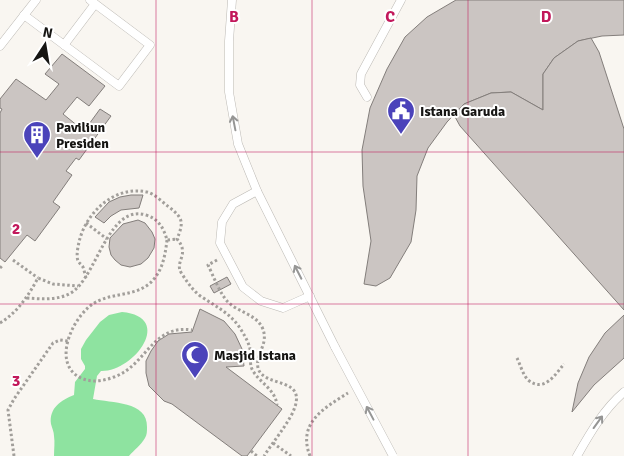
<svg xmlns="http://www.w3.org/2000/svg" width="624" height="456" font-family="Signika,sans-serif">
<rect width="100%" height="100%" fill="#f9f6f1"/>
<path fill="#8ee3a0" d="M122 312C175 317 134 372 101 371L97 376 93 399C111 403 148 401 147 427 147 431 147 435 145 438 141 445 134 450 129 456H54C54 449 55 442 54 436 54 432 52 428 51 424 49 408 61 400 74 395L75 382 85 369V366L81 359V349L86 340 100 322 109 315Z"/>
<g fill="#cbc5c2" stroke="#837e7b">
<path d="M456 0H624V35L602 36 578 41 554 58 543 74V110L511 92 491 93 464 104 447 122 428 148 417 176 416 210 411 242 390 278 376 286 364 284 371 241 363 186 362 150 370 108 387 69 405 37 427 17Z"/>
<path d="M591 38 599 52 624 129V310L460 126 454 115 464 104 491 93 511 92 543 110V74L554 58 578 41Z"/>
<path d="M62 54 105 86 89 106 77 97 63 114 84 131 100 109 111 116 79 160 76 158 66 171 72 175 53 202 60 207 35 241 27 235 5 262 0 258V113L2 109 0 108V99L16 79 46 100 59 84 45 74Z"/>
<path d="M131 195H143L139 208 121 210 111 216 104 223 95 217 109 202 120 197Z"/>
<path d="M138 220 145 223 152 232 155 239 154 248 148 258 141 264 130 267 121 265 115 260 111 255 109 247 110 238 123 224Z"/>
<path d="M227 277 231 284 214 293 210 286Z"/>
<path d="M200 309 224 321 235 334 242 349 244 366 226 367 282 409 247 456H242L172 404 164 401 149 386 146 373V361L151 351 158 341 169 334 192 332Z"/>
<path d="M624 315V358L594 385 572 412 578 383 589 357 605 333Z"/>
</g>
<g fill="none" stroke-linecap="round" stroke-linejoin="round">
<defs>
<g id="service">
<path d="M232 0 229 41V92L238 144 257 191 335 347"/>
<path d="M24 15 119 86 150 45 90 0"/>
<path d="M64 45 95 4"/>
<path d="M0 46 36 0"/>
<path d="M367 97 360 85 361 74 401 0"/>
<path d="M257 191 233 204 222 222 220 243 243 287 261 301 283 308 310 296"/>
<path d="M577 456C590 433 604 409 624 392"/>
</g>
</defs>
<use href="#service" stroke="#bcb9b4" stroke-width="9"/>
<g stroke="#a29f9b" stroke-width="3" stroke-dasharray="2.5 2.5" stroke-linecap="butt">
<path d="M86 223 107 239"/>
<path d="M167 240C165 257 162 273 149 284 134 296 114 293 98 301 75 311 49 363 81 378 92 383 103 381 114 377 146 366 152 324 192 330"/>
<path d="M13 260 38 278"/>
<path d="M217 260 208 265C213 275 220 294 228 302 238 312 255 314 262 327 270 344 255 353 258 368 264 389 311 375 292 414 284 429 273 442 264 456"/>
<path d="M0 268 2 266"/>
<path d="M86 278C85 274 84 270 83 267 81 264 79 263 78 261 76 255 78 247 79 242 86 212 115 185 147 192 155 194 162 202 169 207 183 218 184 222 177 239 191 255 173 262 182 274 187 282 192 289 199 295 213 305 227 311 238 325 243 333 248 340 250 349 251 356 249 365 253 371 261 384 275 389 277 405"/>
<path d="M27 298C42 299 62 301 75 290 98 270 110 204 146 215 159 219 164 229 167 240L177 239"/>
<path d="M0 323C18 312 28 296 38 278L53 284 78 286"/>
<path d="M517 358C520 364 523 375 528 380 544 393 555 375 564 364"/>
<path d="M273 443 291 456"/>
<path d="M251 451 257 456"/>
<path d="M14 456 8 410 14 399 53 343 60 340 68 341"/>
<path d="M310 456C297 423 324 408 348 393"/>
</g>
<use href="#service" stroke="#fff" stroke-width="8"/>
<defs>
<path id="service-bridge" d="M335 347 393 456"/>
</defs>
<use href="#service-bridge" stroke="#bcb9b4" stroke-width="9" stroke-linecap="butt"/>
<use href="#service-bridge" stroke="#fff" stroke-width="8"/>
</g>
<defs><path id="oneway-shaft" d="M-6 0H5M1.5-3L5.5 0L1.5 3" fill="none" stroke-width="1.6" stroke-linecap="round" stroke-linejoin="round" transform="scale(1.25)"/></defs>
<g stroke="#969695">
<use href="#oneway-shaft" transform="translate(234 123) rotate(-101)"/>
<use href="#oneway-shaft" transform="translate(298 272) rotate(-117)"/>
<use href="#oneway-shaft" transform="translate(370 413) rotate(-118)"/>
<use href="#oneway-shaft" transform="translate(598 422) rotate(-54)"/>
</g>
<path fill="none" stroke="#c2185b" stroke-width="1" stroke-opacity="0.55" d="M156 0V456M312 0V456M468 0V456M0 152H624M0 304H624"/>
<defs>
<symbol id="civic-pin" viewBox="-11 -11 22 30"><path d="M0 17L-7.5 6A9.5 9.5 0 1 1 7.5 6Z" fill="#4b43ba" stroke="#fff"/><path d="M-.6-6.5H3V-4.5H.6V-3L4-1V1h2V6H-6V1h2V-1L-.6-3ZM-1.2 2.5V6h2.4V2.5Z" fill="#fff"/></symbol>
<symbol id="building-pin" viewBox="-11 -11 22 30"><path d="M0 17L-7.5 6A9.5 9.5 0 1 1 7.5 6Z" fill="#4b43ba" stroke="#fff"/><path d="M-4-6H4V6H1V3H-1V6H-4ZM-2.5-4.3h1.7v1.8h-1.7ZM.8-4.3h1.7v1.8H.8ZM-2.5-1h1.7V.8h-1.7ZM.8-1h1.7V.8H.8Z" fill="#fff"/></symbol>
<symbol id="mosque-pin" viewBox="-11 -11 22 30"><path d="M0 17L-7.5 6A9.5 9.5 0 1 1 7.5 6Z" fill="#4b43ba" stroke="#fff"/><path d="M3.5-4.9A6 6 0 1 0 3.5 4.9A5 5 0 1 1 3.5-4.9Z" fill="#fff"/></symbol>
</defs>
<g fill-rule="evenodd">
<use href="#civic-pin" x="385" y="95" width="32" height="43"/>
<use href="#building-pin" x="21" y="119" width="32" height="43"/>
<use href="#mosque-pin" x="179" y="339" width="32" height="43"/>
</g>
<g text-anchor="middle" stroke-width="4" stroke-linejoin="round" paint-order="stroke">
<g font-size="14" font-weight="bold" fill="#161513" stroke="#fff" text-anchor="start">
<text x="420" y="116">Istana Garuda</text>
<text x="56" y="132">Paviliun<tspan x="56" dy="16">Presiden</tspan></text>
<text x="214" y="360">Masjid Istana</text>
</g>
</g>
<g font-size="16" text-anchor="middle" font-weight="bold" fill="#c2185b" stroke="#fff" stroke-width="4" stroke-linejoin="round" paint-order="stroke">
<text x="234" y="22">B</text>
<text x="390" y="22">C</text>
<text x="546" y="22">D</text>
<text x="16" y="234">2</text>
<text x="16" y="386">3</text>
</g>
<g transform="translate(45 45) rotate(12)" stroke="#ffffff" stroke-width="4" paint-order="stroke">
<path d="M0-4L9 19L0 12L-9 19Z" fill="#161513"/>
<text y="-8" font-size="14" font-weight="bold" text-anchor="middle" fill="#161513">N</text>
</g>
</svg>
